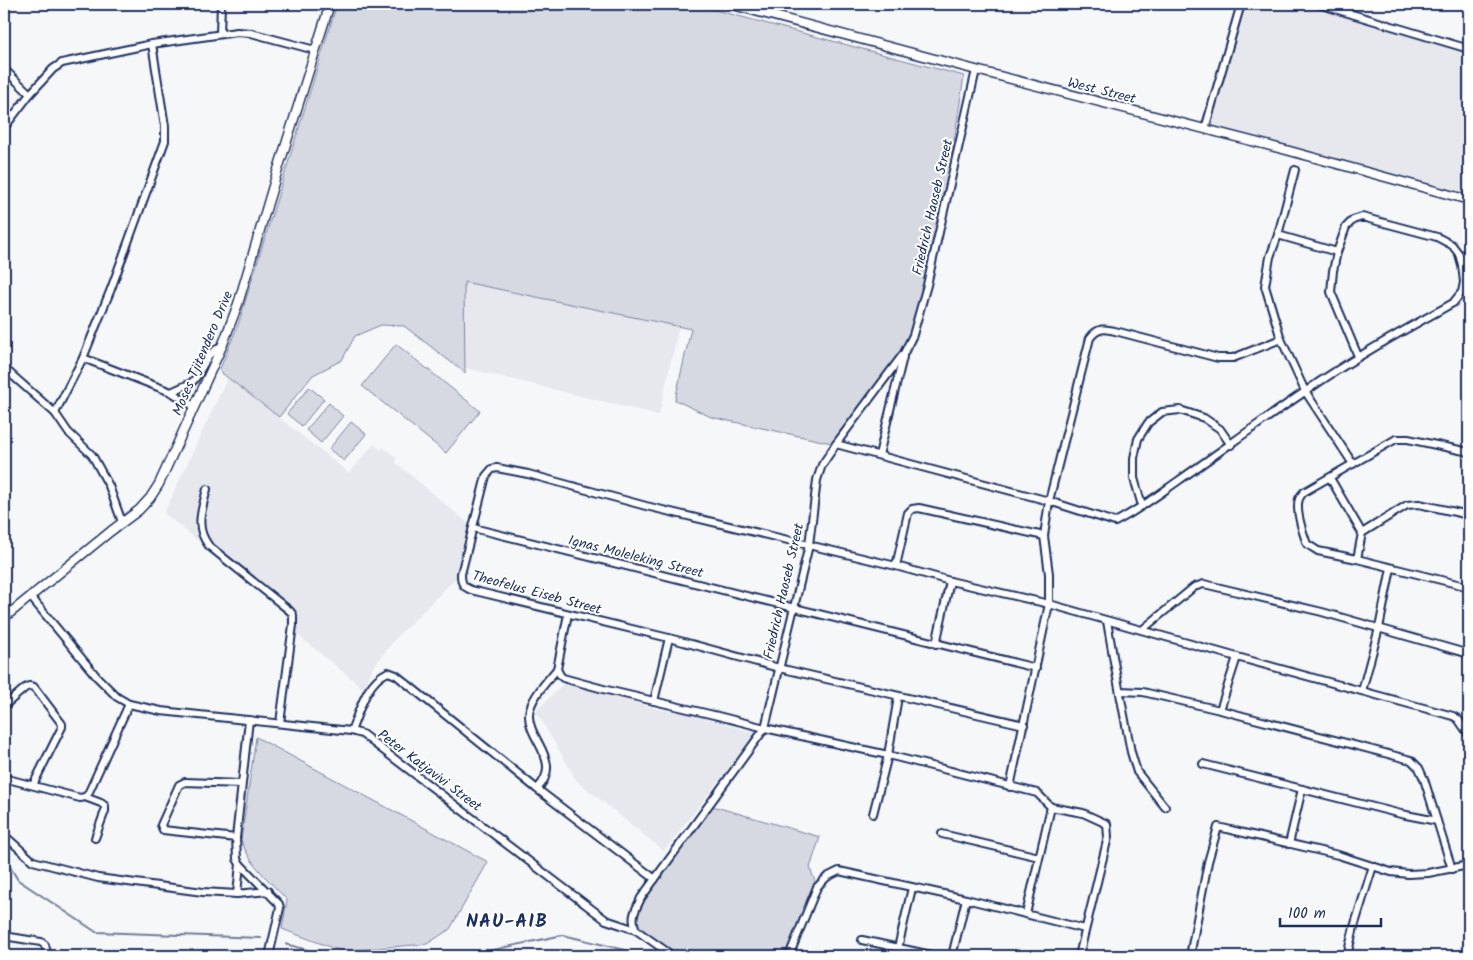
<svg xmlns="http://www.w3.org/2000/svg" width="1473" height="960" font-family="Kalam,sans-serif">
<rect width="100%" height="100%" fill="#f6f7f9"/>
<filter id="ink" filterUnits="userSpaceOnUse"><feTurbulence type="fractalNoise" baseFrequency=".02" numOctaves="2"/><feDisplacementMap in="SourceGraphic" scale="10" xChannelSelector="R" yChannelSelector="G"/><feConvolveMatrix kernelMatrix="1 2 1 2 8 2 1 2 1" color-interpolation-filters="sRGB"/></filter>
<g filter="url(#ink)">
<g fill="#e6e8ee">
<path d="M1241 4H1305L1469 51V198L1205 129Z"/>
<path d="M464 282 679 326 659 415 465 368Z"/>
<path d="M228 377 349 473 374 444 381 450 383 447 397 458 395 462 470 525 458 576 396 638 373 667 364 689 287 626V616L282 609 164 513Z"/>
<path d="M565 682 658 709 685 713 756 733 664 851 577 781 536 711Z"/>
</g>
<g fill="#d6d9e2" stroke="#7884a0">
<path d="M337 4H693L964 76 943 214 913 335 836 444 711 417 675 400 691 329 464 282 465 373 404 326 381 325 355 336 342 360 313 375 279 417 219 371 238 325Z"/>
<path d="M396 344 480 411 446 453 362 386Z"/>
<path d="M309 387 324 399 302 426 287 414Z"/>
<path d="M329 403 343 416 321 443 306 430Z"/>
<path d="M351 422 366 434 344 461 329 449Z"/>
<path d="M256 737 488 862 450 929 427 944 341 951 282 929 287 900C270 881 249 864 241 840Z"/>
<path d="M709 805 820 837 810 868 817 887 789 956H673L636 930 633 915 641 898Z"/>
</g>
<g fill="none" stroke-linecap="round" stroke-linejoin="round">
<g stroke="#707c99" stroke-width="2">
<path d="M4 857 18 880 96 932 261 938"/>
<path d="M286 944 329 956"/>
<path d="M465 956 563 935 625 950 633 956"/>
</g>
<defs>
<g id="minor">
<path d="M1318 4 1469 49"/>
<path d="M220 34 221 4"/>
<path d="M4 69 30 94"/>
<path d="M4 128 30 94 53 69 62 63 152 44 237 32 251 33 315 50"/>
<path d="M1205 129 1241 4"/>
<path d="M1295 170 1278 235 1270 257 1265 286 1281 339 1305 391 1353 464"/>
<path d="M1278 235 1337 252"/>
<path d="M83 358 171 392 194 406"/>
<path d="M4 368 55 413 68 432 92 455 109 486 122 522"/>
<path d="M171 392 191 383 195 379 209 355 223 344"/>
<path d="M55 413 83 358 111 289 165 141V126L152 44"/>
<path d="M836 444 1049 501 1115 522C1137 511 1158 495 1178 481 1221 451 1263 420 1306 391 1353 358 1403 331 1453 303L1462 292 1464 282 1462 265 1459 254 1452 245 1437 237 1362 217 1353 220 1346 227 1337 252 1333 271 1331 292 1358 356"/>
<path d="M879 455 903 357"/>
<path d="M1330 478 1362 533 1357 559 1469 587"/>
<path d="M207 489C202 510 194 527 209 546L290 611 293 615V625L280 723"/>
<path d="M1142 506 1134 478V458L1138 439 1148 423 1162 412 1180 410 1204 418 1220 429 1231 445"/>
<path d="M473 528 1036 668"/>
<path d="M1362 533 1407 505 1419 504 1469 515"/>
<path d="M1357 559 1318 551 1307 544C1303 533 1295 510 1299 499 1300 496 1302 494 1304 492L1396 439H1408L1469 452"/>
<path d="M896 566 908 513 912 509 919 508 1044 536"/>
<path d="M30 596 97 677 117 697 129 704 161 711 351 731 362 734 606 920 636 930 673 956"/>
<path d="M568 614 557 669 560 675 563 678 607 690 718 716 765 728 888 755 1037 793 1051 807 1083 813 1107 824 1108 837 1079 956"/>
<path d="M1107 621 1114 662 1131 752 1137 772 1165 807"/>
<path d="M1142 630 1194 587 1204 584 1322 612 1469 654"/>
<path d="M936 644 950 581"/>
<path d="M1120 691 1143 692 1220 710 1411 760 1419 768 1424 779 1452 869"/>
<path d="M1362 691 1379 628 1391 568"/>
<path d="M654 701 669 638"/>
<path d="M4 706 25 688 29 686 34 687 62 724V727L33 785"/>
<path d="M1220 710 1237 657"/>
<path d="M249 720 236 838 237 859 240 864 279 904 280 908 269 956"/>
<path d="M1024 725 779 668 669 638 471 590C463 587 461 583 461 574L486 476 492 469 497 468 528 474 646 506 896 566 950 581 1049 604 1237 657 1453 716 1458 719 1469 735"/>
<path d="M351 731C360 710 366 682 388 672L396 675 537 789 655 879"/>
<path d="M1203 764 1401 814 1437 821"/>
<path d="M4 778 80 798 85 797 88 794 129 704"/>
<path d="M1010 787 1049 604V574L1044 536 1049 501 1090 338C1099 326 1106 329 1119 332L1218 358H1233L1281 339"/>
<path d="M537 789C564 762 528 740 529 715 529 700 548 680 557 669"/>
<path d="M85 797 101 803 105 806V811L95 838"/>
<path d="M873 814 888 755 898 697"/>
<path d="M942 834 1039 857"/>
<path d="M4 835 33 861 98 878 203 892 237 894 268 891"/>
<path d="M236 838 163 830 161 825 179 785 185 782 241 784"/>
<path d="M1289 844 1302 789"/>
<path d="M237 894 240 864"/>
<path d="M1026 914 1051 807"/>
<path d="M636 930C630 916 636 910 641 898L765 728 809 545 817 480 822 465 836 444 904 353 913 335 927 285 976 70"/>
<path d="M4 936 41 942 45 945 48 956"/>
<path d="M862 940 936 956"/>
<path d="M898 948 912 888"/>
<path d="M789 956 817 887 827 877 839 871 966 899 1085 929"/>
<path d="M952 956 966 899"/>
<path d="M1190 956 1208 862 1218 827 1338 855 1391 872 1408 874 1428 873 1469 865"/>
<path d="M1347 956 1354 927 1373 866"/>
</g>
<g id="tertiary">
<path d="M729 4 976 70 1286 150 1469 200"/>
<path d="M4 618 111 531 139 510 150 498 159 484 223 344 238 304 276 176 330 4"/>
</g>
</defs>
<use href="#minor" stroke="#1b2f5e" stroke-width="10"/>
<use href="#tertiary" stroke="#1b2f5e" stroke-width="11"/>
<use href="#minor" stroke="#fff" stroke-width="6"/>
<use href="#tertiary" stroke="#fff" stroke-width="8"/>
</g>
</g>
<g text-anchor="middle" stroke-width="4" stroke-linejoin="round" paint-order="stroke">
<g font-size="14" fill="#1b2f5e" stroke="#fff">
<text transform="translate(1102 90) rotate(14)" y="5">West Street</text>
<text transform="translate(932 207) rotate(-77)" y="5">Friedrich Haoseb Street</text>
<text transform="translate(202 353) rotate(-67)" y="5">Moses Tjitendero Drive</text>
<text transform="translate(636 556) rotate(14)" y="5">Ignas Moleleking Street</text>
<text transform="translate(783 591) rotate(-77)" y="5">Friedrich Haoseb Street</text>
<text transform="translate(537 592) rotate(15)" y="5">Theofelus Eiseb Street</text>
<text transform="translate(430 770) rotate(37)" y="5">Peter Katjavivi Street</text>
</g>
<g font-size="19" font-weight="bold" letter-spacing="1" fill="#1b2f5e" stroke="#fff">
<text x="507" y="927">NAU-AIB</text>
</g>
</g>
<rect width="1473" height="960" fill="none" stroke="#fff" stroke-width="20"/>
<rect x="10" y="10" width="1453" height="940" fill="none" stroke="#1b2f5e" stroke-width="2" filter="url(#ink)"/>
<path d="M1280 918v8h101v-8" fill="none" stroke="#1b2f5e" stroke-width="2.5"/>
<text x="1288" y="918" font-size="15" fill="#1b2f5e" stroke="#ffffff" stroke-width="4" paint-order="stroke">100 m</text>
</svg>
